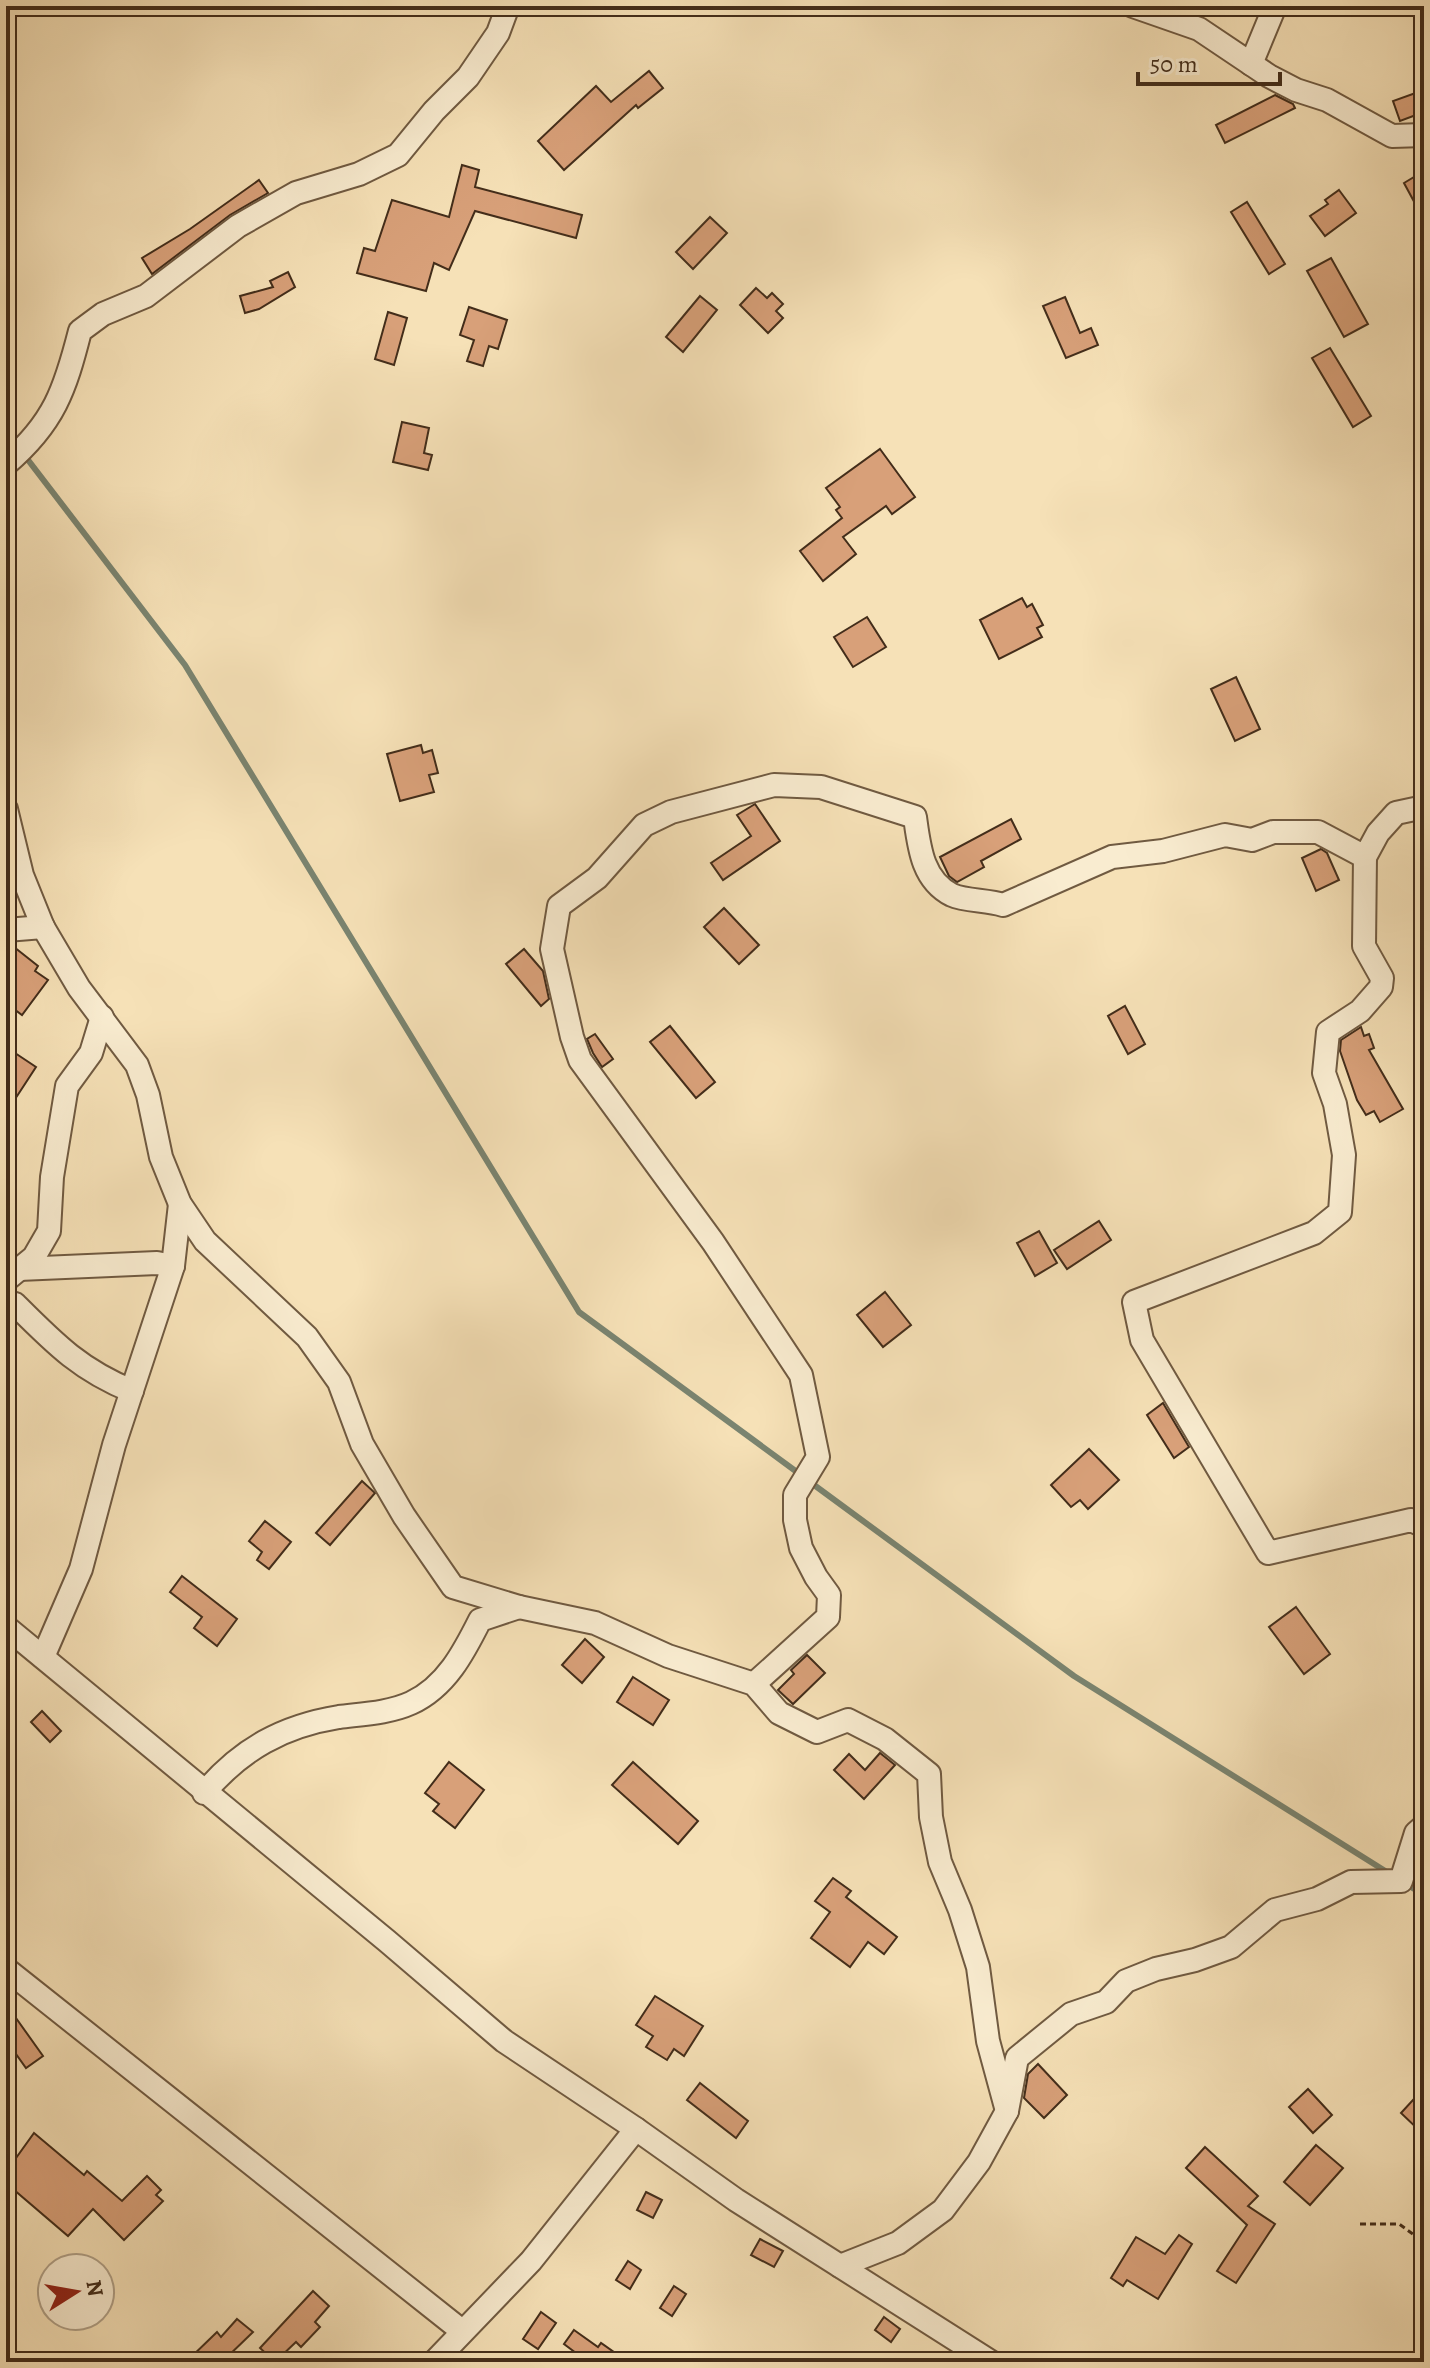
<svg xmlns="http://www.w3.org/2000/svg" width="1430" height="2368" font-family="Alegreya,serif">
<rect width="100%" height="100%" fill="#f6e1b7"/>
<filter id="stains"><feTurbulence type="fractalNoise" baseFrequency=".0025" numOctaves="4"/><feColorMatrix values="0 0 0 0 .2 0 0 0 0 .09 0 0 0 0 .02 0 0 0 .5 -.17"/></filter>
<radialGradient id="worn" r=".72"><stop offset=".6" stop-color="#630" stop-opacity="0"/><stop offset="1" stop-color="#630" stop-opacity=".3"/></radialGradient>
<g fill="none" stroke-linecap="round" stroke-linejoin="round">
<g stroke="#7a8470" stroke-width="6">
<path d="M6 431 18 447"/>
<path d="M25 456 185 665 579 1312 801 1475"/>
<path d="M810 1482 1074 1676 1390 1874"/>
<path d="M1403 1882 1424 1895"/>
</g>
</g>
<g fill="#d8a079" stroke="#432d1a" stroke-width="2">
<path d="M649 71 663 88 638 108 636 105 564 170 538 141 596 86 611 102Z"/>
<path d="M1424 90V112L1400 121 1393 101Z"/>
<path d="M1275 95 1293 104 1295 108 1225 143 1216 125Z"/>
<path d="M462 165 479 170 475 187 582 215 576 238 475 211 449 270 434 263 426 291 357 273 364 248 375 251 392 200 449 217Z"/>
<path d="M1424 171V220L1404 183Z"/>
<path d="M259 180 268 193 230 215 152 274 142 258 190 229Z"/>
<path d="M1339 190 1356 213 1325 236 1310 216 1328 204 1325 200Z"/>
<path d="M1247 202 1285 264 1269 274 1231 212Z"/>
<path d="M710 217 727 233 693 269 676 252Z"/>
<path d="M1331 258 1368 324 1344 337 1307 271Z"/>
<path d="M288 272 295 287 259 309 245 313 240 296 273 287 270 281Z"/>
<path d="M756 288 767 298 772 293 783 304 776 311 783 318 768 333 740 305Z"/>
<path d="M700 296 717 310 683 352 666 337Z"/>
<path d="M1065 297 1080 333 1091 328 1098 345 1066 358 1043 306Z"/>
<path d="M469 307 507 320 498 349 489 346 483 366 467 361 474 340 460 335Z"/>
<path d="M388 312 407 318 394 365 375 359Z"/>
<path d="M1330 348 1371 416 1353 427 1312 358Z"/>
<path d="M402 422 429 428 424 453 432 455 428 470 393 462Z"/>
<path d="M880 449 915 497 892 514 886 506 843 537 856 554 823 581 800 551 842 518 836 510 840 507 826 488Z"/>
<path d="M1022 598 1027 607 1032 604 1043 625 1037 628 1042 637 999 659 980 620Z"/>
<path d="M867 617 886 647 853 667 834 637Z"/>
<path d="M1236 677 1260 729 1235 741 1211 689Z"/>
<path d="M421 745 423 753 432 750 438 773 429 775 434 792 400 801 387 754Z"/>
<path d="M755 804 780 841 723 880 711 863 751 836 737 815Z"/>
<path d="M1011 819 1021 839 981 861 984 867 957 882 949 876 940 857Z"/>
<path d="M1321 849 1327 853 1339 880 1316 891 1302 858Z"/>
<path d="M724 908 759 945 739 964 704 927Z"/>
<path d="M14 947 38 966 35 971 48 980 22 1015 6 1003V958Z"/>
<path d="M524 949 543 971 549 999 541 1006 506 964Z"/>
<path d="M1125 1006 1145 1044 1128 1054 1108 1016Z"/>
<path d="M670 1026 715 1082 696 1098 650 1042Z"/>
<path d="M1361 1027 1364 1036 1369 1034 1374 1048 1369 1050 1403 1109 1380 1122 1374 1111 1366 1115 1357 1100 1340 1051 1341 1040Z"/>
<path d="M595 1034 613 1059 602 1067 593 1053 587 1039Z"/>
<path d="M6 1047 36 1067 6 1113Z"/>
<path d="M1099 1221 1111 1240 1067 1269 1054 1250Z"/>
<path d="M1039 1231 1057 1263 1035 1276 1017 1243Z"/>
<path d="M885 1292 911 1325 883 1347 857 1315Z"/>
<path d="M1163 1403 1189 1447 1174 1458 1147 1415Z"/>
<path d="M1089 1449 1119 1480 1088 1509 1080 1500 1071 1507 1051 1485Z"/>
<path d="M362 1481 375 1493 330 1545 316 1533Z"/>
<path d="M265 1521 291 1542 269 1569 257 1560 262 1552 249 1541Z"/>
<path d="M182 1576 237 1619 217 1646 194 1628 202 1617 170 1592Z"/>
<path d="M1296 1607 1330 1654 1304 1674 1269 1627Z"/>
<path d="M585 1639 604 1657 582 1683 562 1665Z"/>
<path d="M807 1655 825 1673 793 1704 778 1690 794 1674 791 1670Z"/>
<path d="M633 1677 669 1700 653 1725 617 1702Z"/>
<path d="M42 1711 61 1731 50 1742 31 1722Z"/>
<path d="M880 1753 895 1765 864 1799 834 1770 849 1754 865 1770Z"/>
<path d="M449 1762 484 1790 455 1828 433 1811 439 1804 425 1793Z"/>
<path d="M633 1762 698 1821 678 1844 612 1785Z"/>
<path d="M833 1878 851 1891 846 1897 897 1937 884 1954 868 1942 850 1967 811 1938 830 1912 815 1901Z"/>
<path d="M655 1996 703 2026 684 2056 674 2049 667 2060 646 2047 653 2036 636 2025Z"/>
<path d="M6 2004 43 2056 26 2068 6 2040Z"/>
<path d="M1038 2064 1067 2095 1044 2118 1024 2098 1028 2074Z"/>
<path d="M700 2083 748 2121 736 2138 687 2100Z"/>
<path d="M1424 2088V2135L1401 2113Z"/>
<path d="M1308 2089 1332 2115 1313 2133 1289 2107Z"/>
<path d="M34 2133 84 2175 87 2171 122 2201 147 2176 161 2190 156 2195 163 2201 124 2240 93 2209 68 2236 6 2183V2172Z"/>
<path d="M1316 2145 1343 2168 1310 2205 1284 2182Z"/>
<path d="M1205 2147 1258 2196 1248 2206 1275 2224 1236 2283 1217 2271 1247 2225 1186 2168Z"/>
<path d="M646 2192 662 2200 653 2218 637 2210Z"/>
<path d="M1179 2235 1192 2244 1158 2299 1127 2280 1123 2286 1111 2278 1136 2237 1165 2254Z"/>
<path d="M760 2239 783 2251 774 2267 751 2255Z"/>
<path d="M628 2261 641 2270 630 2289 616 2280Z"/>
<path d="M674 2286 686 2294 672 2316 660 2308Z"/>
<path d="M313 2291 329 2306 315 2322 320 2327 301 2347 296 2342 275 2362 260 2348Z"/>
<path d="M541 2312 556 2323 538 2349 523 2339Z"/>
<path d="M884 2317 900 2329 891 2342 875 2330Z"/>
<path d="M237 2319 253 2332 222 2362H186L217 2332 221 2337Z"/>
<path d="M574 2330 598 2347 601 2343 628 2362H588L564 2344Z"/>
</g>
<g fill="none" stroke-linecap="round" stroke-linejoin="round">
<defs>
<g id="minor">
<path d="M1133 6 1199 29 1269 76 1296 90 1327 100 1392 136 1424 135"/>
<path d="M1251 64 1275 6"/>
<path d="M6 464C54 423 65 390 80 331L103 314 146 296 238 226 296 193 359 174 398 155 434 111 468 77 498 33 508 6"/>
<path d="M6 809 22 875 43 927 79 988 137 1065 148 1095 161 1157 180 1204 205 1241 307 1337 339 1382 362 1444 404 1516 453 1587 519 1607 595 1623 668 1656 754 1684 779 1713 817 1732 848 1720 885 1739 929 1774 931 1817 940 1862 960 1910 978 1967 988 2041 1007 2111"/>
<path d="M1365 857 1364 946 1382 978 1381 987 1360 1011 1328 1032 1324 1073 1335 1104 1344 1155 1340 1212 1314 1233 1134 1302 1142 1340 1268 1553 1411 1520 1424 1526"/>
<path d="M6 930 43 927"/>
<path d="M19 1269 157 1263 173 1266"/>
<path d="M6 1280 34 1257 49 1231 52 1177 67 1086 91 1053 102 1017"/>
<path d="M6 1302 15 1304C54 1343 80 1370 132 1391"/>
<path d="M6 1627 387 1941 504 2041 636 2129 736 2200 991 2362"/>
<path d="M43 1657 81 1569 114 1445 173 1266 180 1204"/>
<path d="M754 1684 828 1617 829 1595 816 1577 801 1548 795 1520V1495L818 1457 801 1375 713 1242 580 1060 572 1037 552 949 559 906 597 878 644 825 671 812 774 785 821 787 915 817C919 846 922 880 952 895 965 901 988 900 1003 905L1112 857 1163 851 1225 835 1252 840 1273 832H1318L1365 857 1378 833 1396 813 1424 807"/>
<path d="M204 1793C241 1749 283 1726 339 1717 363 1714 389 1713 411 1703 446 1687 464 1652 480 1620L519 1607"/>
<path d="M6 1969 462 2331"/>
<path d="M840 2266 898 2243 943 2210 979 2162 1007 2111 1017 2058 1071 2014 1106 2002 1126 1981 1156 1969 1195 1960 1231 1947 1275 1910 1317 1899 1351 1882 1401 1881 1416 1833 1424 1826"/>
<path d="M434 2362 531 2261 636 2129"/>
</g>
</defs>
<use href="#minor" stroke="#705a41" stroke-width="26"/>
<path stroke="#432d1a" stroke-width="3" stroke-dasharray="6 4" stroke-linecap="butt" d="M1360 2224H1399L1424 2242"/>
<use href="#minor" stroke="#f9ecd0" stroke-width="22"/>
</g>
<rect width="1430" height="2368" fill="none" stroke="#f6e1b7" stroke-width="32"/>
<rect x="8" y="8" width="1414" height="2352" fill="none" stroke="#432d1a" stroke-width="4"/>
<rect x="16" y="16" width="1398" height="2336" fill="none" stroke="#432d1a" stroke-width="2"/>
<g transform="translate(76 2292) rotate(79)"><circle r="38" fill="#f9ecd0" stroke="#b0a087" stroke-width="2"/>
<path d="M0-6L14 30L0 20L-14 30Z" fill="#8f2418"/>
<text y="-12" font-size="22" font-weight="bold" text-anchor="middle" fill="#432d1a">N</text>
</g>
<path d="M1138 72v12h142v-12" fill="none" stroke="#432d1a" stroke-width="4"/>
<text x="1150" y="72" font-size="24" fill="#432d1a" stroke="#f9ecd0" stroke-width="6" paint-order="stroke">50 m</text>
<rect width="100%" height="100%" filter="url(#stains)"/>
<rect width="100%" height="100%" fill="url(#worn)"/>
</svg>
